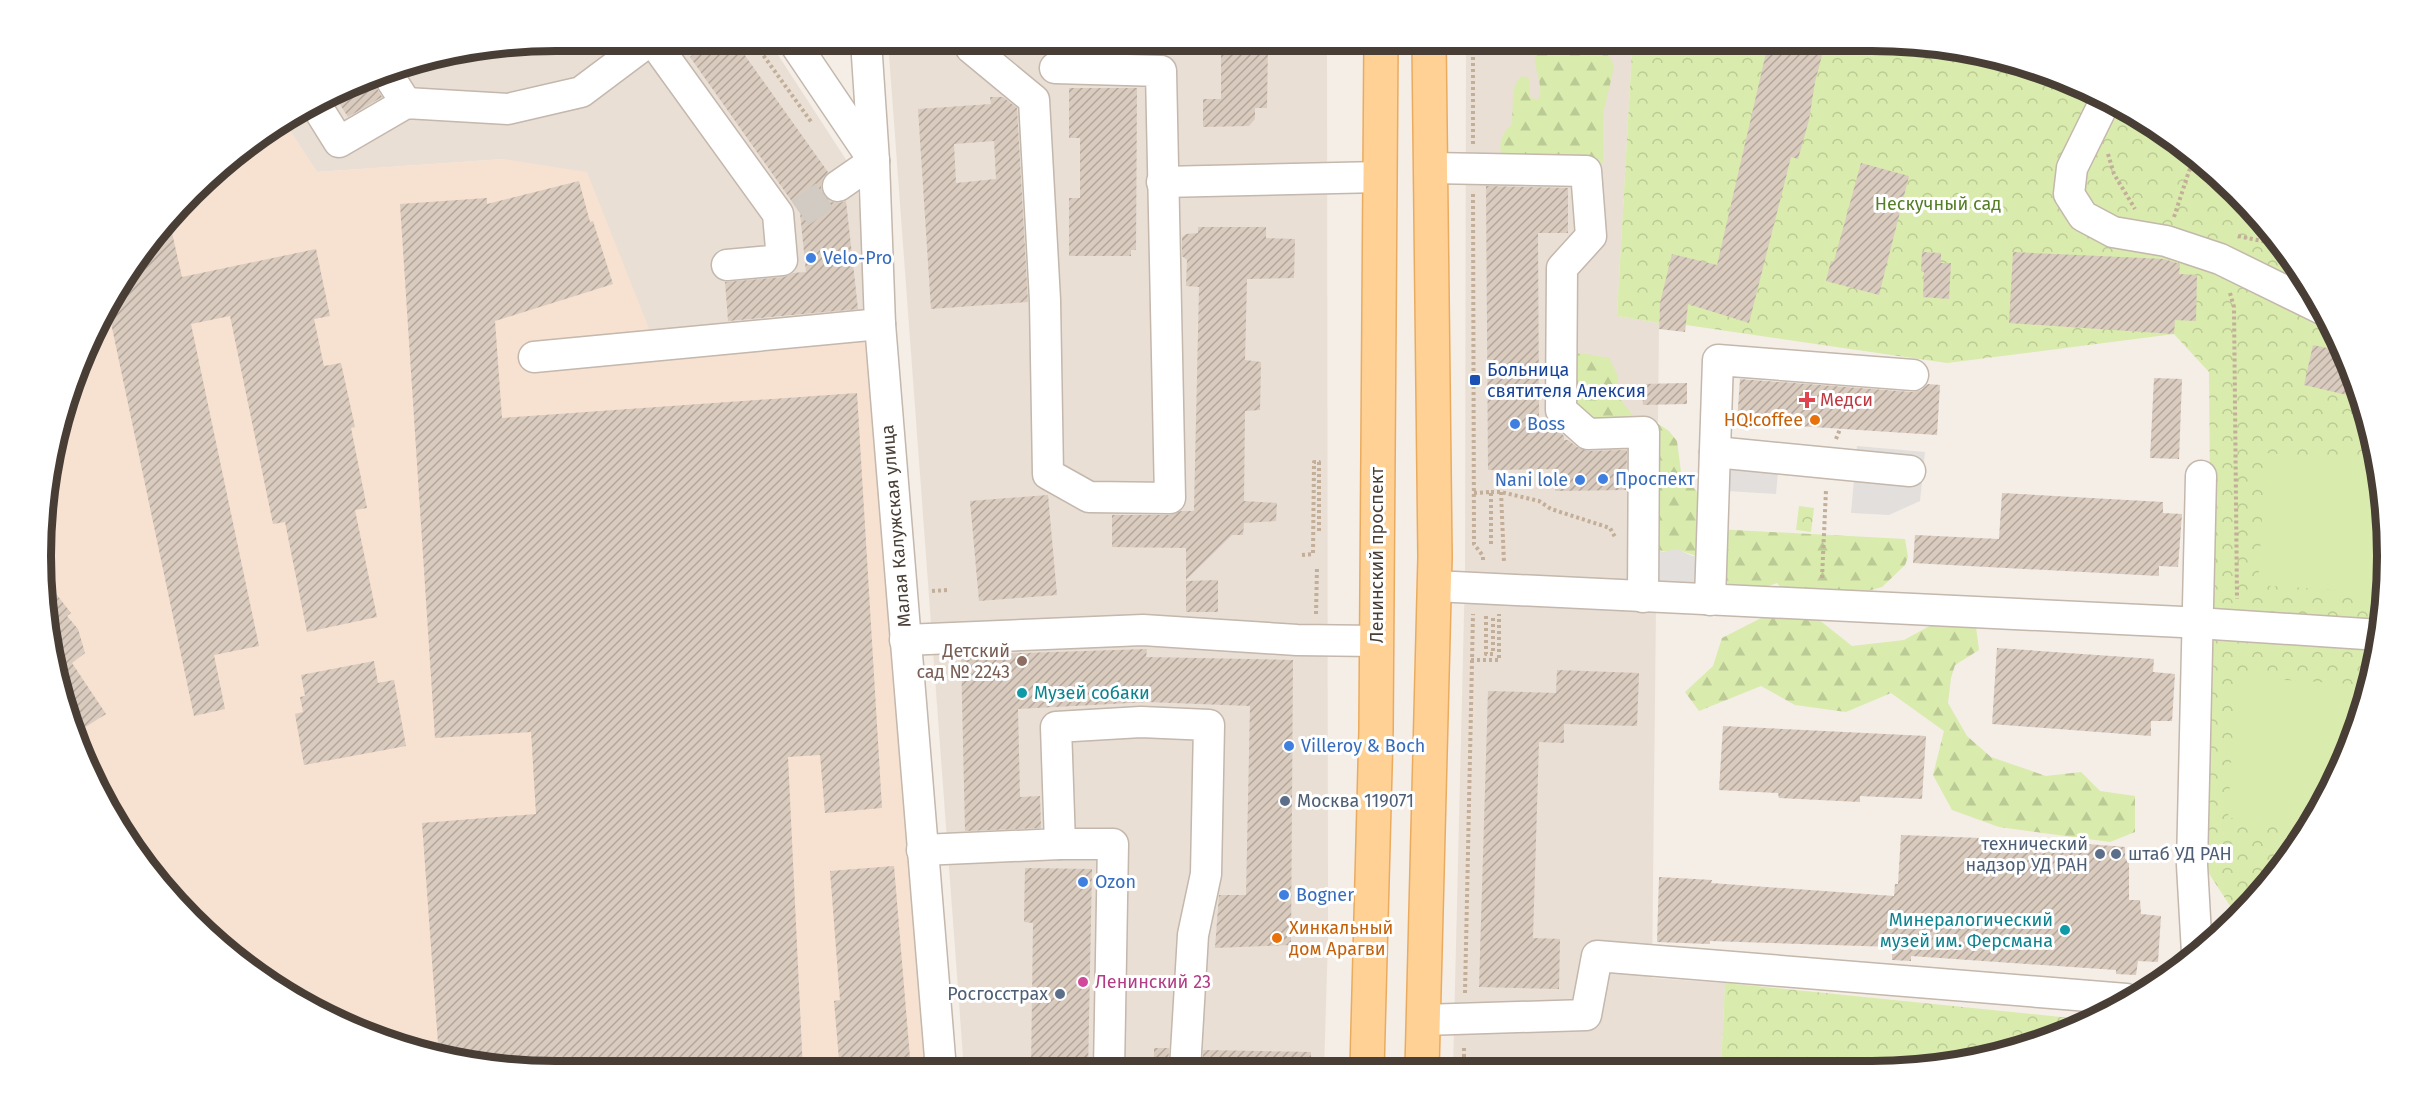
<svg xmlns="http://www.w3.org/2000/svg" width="2428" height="1112" font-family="'Fira Sans',sans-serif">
<defs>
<pattern id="forest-firs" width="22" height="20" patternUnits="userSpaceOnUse" patternTransform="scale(1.5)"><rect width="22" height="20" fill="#d9ebad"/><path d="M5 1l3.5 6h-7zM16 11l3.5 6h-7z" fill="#bccb95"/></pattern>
<pattern id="park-crowns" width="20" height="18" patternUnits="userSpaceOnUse" patternTransform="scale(1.5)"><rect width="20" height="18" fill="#d9ebad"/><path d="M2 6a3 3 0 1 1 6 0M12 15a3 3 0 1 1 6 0" fill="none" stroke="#bccb95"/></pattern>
<pattern id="building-hatch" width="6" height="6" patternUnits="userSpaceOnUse" patternTransform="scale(1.5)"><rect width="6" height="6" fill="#dacbbf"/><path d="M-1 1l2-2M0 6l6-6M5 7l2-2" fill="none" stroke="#b3a69c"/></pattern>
</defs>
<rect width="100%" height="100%" fill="#f4eee7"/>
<g fill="#e9dfd5">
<path d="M556 41H769L856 175 873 322 653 341 504 159 317 172 283 120 299 109 390 68Z"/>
<path d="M888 41H1327L1328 939 1324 1069 964 1070Z"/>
<path d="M1466 41H1683V46L1632 50 1617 316 1659 323 1652 978 1725 983 1721 1068 1453 1069 1465 573Z"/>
</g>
<path fill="#f7e1d1" d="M283 120 317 172 504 159 587 172 654 341 873 322 930 1070 556 1071 455 1062 359 1032 216 944 109 813 68 722 45 624 50 456 109 299 216 168Z"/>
<g fill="url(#forest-firs)">
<path d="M1553 43C1574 44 1609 42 1614 67L1603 114V162L1594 171 1503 161C1498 145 1500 135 1512 124L1513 95 1515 85 1521 76 1529 78 1530 97 1538 100C1545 84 1533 70 1535 53Z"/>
<path d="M1580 353 1609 358 1618 376 1617 395 1634 417 1652 420 1669 431 1677 441 1681 472 1706 503 1716 529 1905 539 1908 557 1905 565 1882 587 1853 595 1782 589 1777 583 1763 588 1732 587 1700 556C1692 556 1681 549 1675 550 1667 551 1664 553 1656 549L1648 460 1596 420 1570 405 1574 355Z"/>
<path d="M1769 614 1818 619 1852 646 1904 640 1939 621 1976 627 1979 650 1955 665 1951 678 1948 703 1967 736 1991 757 2046 776 2081 772 2100 791 2135 796V832L2110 842 1999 827 1952 810 1933 775 1944 731 1891 693 1846 712 1795 705 1761 686 1699 711 1685 692 1713 666 1722 638Z"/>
</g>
<g fill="url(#park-crowns)">
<path d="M1683 41H1872L1972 50 2069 80 2158 127 2236 191 2300 269 2348 358 2378 455 2387 556 2378 656 2348 753 2281 870 2236 915 2206 869 2211 611 2209 372 2174 334 1947 363 1686 325 1660 309 1659 323 1617 316 1632 50 1682 46Z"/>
<path d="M1799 506 1814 508 1811 532 1796 530Z"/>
<path d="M1725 983 2090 1020 2070 1032 1940 1067 1721 1068Z"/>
</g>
<g fill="#d9ebad">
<path d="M2266 453 2378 460 2386 544 2383 593 2258 585Z"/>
<path d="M2236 677 2369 685 2348 753 2308 822 2228 818Z"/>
</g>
<g fill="#e2dfdc">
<path d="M1857 446 1925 452 1920 501 1889 515 1851 513Z"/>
<path d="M1728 468 1778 472 1776 494 1727 491Z"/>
<path d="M1656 549 1663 552 1677 549 1692 556H1700L1697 585 1652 587Z"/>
</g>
<g fill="url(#building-hatch)" fill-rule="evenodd">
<path d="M712 40H734L828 172 823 178 821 187 824 196 831 202 839 203 846 201 858 309 728 321 725 282 784 277 793 273 806 272 800 213 690 57Z"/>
<path d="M1221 40H1268L1267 108H1255V119L1249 126 1203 127V99H1221Z"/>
<path d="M1769 40H1826L1815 82 1809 120 1798 159 1791 157 1749 323 1688 304 1685 332 1659 329 1660 303 1672 254 1717 265Z"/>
<path d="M370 77 382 97 348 117 333 94Z"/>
<path d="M1069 88H1137L1136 250H1131V256H1069V198H1080V138H1069Z"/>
<path d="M990 97H1003L1017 108 1028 302 931 309 918 109 991 104ZM994 141 996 179 956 183 954 144Z"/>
<path d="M1861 163 1909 176 1879 295 1826 281 1831 261H1834Z"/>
<path d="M579 181 590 222 593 221 613 284 495 321 502 418 857 393 882 808 825 813 820 755 788 757 803 1071H556L455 1062 439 1057 422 823 536 814 531 732 435 738 400 204 487 198V204Z"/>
<path d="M1486 186 1568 188V233H1538L1539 421H1548L1564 436V440H1568L1577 447 1588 451 1627 450 1626 490 1555 491V469L1488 470Z"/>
<path d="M170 224 182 277 316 249 330 316 314 319 324 366 341 363 355 427 351 428 367 508 355 510 377 617 307 632 285 522 273 524 230 316 191 324 259 646 214 655 225 709 194 716 107 304 109 299Z"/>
<path d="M1198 227H1266V238L1295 239 1294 278 1247 279 1245 360 1261 362 1260 410 1245 411 1244 501 1277 503 1276 521 1244 523 1243 535H1232L1186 580V548L1112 547V515H1170L1181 511H1194L1199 287 1186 286 1187 260 1182 256V237L1186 234 1198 233Z"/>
<path d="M1922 252 1941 253V263H1951L1949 299 1923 297 1924 272 1921 271Z"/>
<path d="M2013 252 2164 259 2180 264 2179 274 2197 275 2196 321 2175 320 2174 334 2009 323Z"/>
<path d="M2313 345 2345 352 2360 398 2304 385Z"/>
<path d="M2154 378 2182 379 2179 459 2150 458Z"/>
<path d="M1740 379 1912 392 1921 390 1928 384 1940 385 1937 435 1737 422Z"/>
<path d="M1687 383V404L1643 405 1642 384Z"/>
<path d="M2002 493 2163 502V513L2182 514 2178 567 2159 566V576L1913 563 1915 535 1999 539Z"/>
<path d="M1048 495 1057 595 979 601 970 501Z"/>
<path d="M1218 580V612H1186V581Z"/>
<path d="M46 581 71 613 67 616 78 629 85 653 72 663 106 714 79 731 65 710 45 624Z"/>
<path d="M1997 648 2154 659 2153 672 2175 674 2172 721H2151V736L1992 724Z"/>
<path d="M1147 649 1146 657 1293 660 1291 945 1215 948 1219 895H1246L1250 706 1148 702 1018 709 1020 797 1040 796 1041 828 965 831 961 655Z"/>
<path d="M374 661 378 683 394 680 406 746 304 765 295 714 303 712 300 697 305 696 301 675Z"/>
<path d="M1557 670 1639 673 1637 726 1564 724V743L1539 742 1533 938 1560 939 1559 989 1479 987 1488 691 1556 693Z"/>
<path d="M1723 726 1926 736 1922 799 1860 796V802L1779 798 1778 793 1719 790Z"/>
<path d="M1901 835 2037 840 2125 847V859L2129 860V900H2140L2141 914 2161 916 2158 962 2138 961 2136 975 2116 974V970L1911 956V961L1892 960V947L1710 941V944L1657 942 1659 877 1712 880 1711 883 1894 896 1895 884H1898Z"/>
<path d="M894 866 911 1070 840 1071 834 1001 840 1000 830 871Z"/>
<path d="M1025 868 1092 869 1088 1070H1031L1033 923 1024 922Z"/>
<path d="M1154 1048H1169L1168 1070H1154Z"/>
<path d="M1203 1050 1311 1052V1069H1202Z"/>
</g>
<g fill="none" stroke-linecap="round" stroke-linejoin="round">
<path stroke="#d2cbc3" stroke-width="30" stroke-dasharray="30 15" stroke-linecap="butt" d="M800 213 838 186"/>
<defs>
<g id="minor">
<path d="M653 41 778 214 782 260 727 265"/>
<path d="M793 41 874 161"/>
<path d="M866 41 874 161 880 324 941 1070"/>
<path d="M971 48 1034 100 1045 300 1048 474 1089 497 1170 498 1161 71 1055 68"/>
<path d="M385 70 406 103"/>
<path d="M2106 99 2072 168 2069 194 2083 216 2113 232 2166 241 2220 259 2322 309"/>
<path d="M314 102 339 142 406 103 508 109 581 92 649 41"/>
<path d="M1431 168 1586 171 1591 236 1562 268 1561 410 1588 434 1644 432 1643 597"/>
<path d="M1162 182 1380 177"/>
<path d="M838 186 874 161"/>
<path d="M534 357 880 324"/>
<path d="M1715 452 1910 471"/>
<path d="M1434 586 2182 622 2380 635"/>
<path d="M1710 600 1718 360 1913 375"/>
<path d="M905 640 1143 630 1297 640 1376 641"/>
<path d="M1060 844H1113L1109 1070"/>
<path d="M922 850 1060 844 1056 727 1141 722 1209 725 1206 874 1193 935 1185 1069"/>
<path d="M2197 953 2192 865 2201 476"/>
<path d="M1423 1020 1586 1015 1597 956 2126 999"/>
</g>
<g id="major">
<path d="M1367 1069 1376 730 1381 41"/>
<path d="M1422 1069 1435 557 1429 41"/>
</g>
</defs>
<use href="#minor" stroke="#c4b7ac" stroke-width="33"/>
<use href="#major" stroke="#ebab5f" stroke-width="36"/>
<g stroke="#c3ae99" stroke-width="4" stroke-dasharray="3 3" stroke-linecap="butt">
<path d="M753 41 812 123"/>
<path d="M1473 144V41"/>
<path d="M2108 154 2114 174 2135 209"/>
<path d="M1473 194 1474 544 1483 556V561"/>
<path d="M2174 217 2189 171 2197 159"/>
<path d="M2238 236 2281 245"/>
<path d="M2230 293 2234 307 2237 599"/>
<path d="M1836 439 1840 429"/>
<path d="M1491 492H1501L1539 501 1551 509 1610 528 1615 537"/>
<path d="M1501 492 1504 563"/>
<path d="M1474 493 1491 492V545"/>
<path d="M1302 555 1313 554 1314 462H1319V532"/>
<path d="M1822 578 1826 490"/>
<path d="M932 591 948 590"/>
<path d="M1316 614 1317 567"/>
<path d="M1486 616V654H1493V615"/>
<path d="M1471 660H1499V614"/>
<path d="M2220 922 2241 910"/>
<path d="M1465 993 1473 614"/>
<path d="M1464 1069V1045"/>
</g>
<use href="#minor" stroke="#fff" stroke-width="30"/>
<use href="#major" stroke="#ffd195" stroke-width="33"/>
</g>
<g fill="#3f7fe0" stroke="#fff" stroke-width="2">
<circle cx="811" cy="258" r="6"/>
<circle cx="1515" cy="424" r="6"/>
<circle cx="1603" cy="479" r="6"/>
<circle cx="1580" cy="480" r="6"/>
<circle cx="1289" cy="746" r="6"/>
<circle cx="1083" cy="882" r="6"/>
<circle cx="1284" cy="895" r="6"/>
</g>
<rect fill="#1a4fb4" stroke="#fff" stroke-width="2" x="1469" y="374" width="12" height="12" rx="3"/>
<path fill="#e0444e" stroke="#fff" stroke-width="2" d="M1804 391h6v6h6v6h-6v6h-6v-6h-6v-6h6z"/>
<g fill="#e8710a" stroke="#fff" stroke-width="2">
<circle cx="1815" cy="420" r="6"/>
<circle cx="1277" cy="938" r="6"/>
</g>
<circle fill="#8d6e63" stroke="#fff" stroke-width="2" cx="1022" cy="661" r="6"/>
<g fill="#0f9aa8" stroke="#fff" stroke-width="2">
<circle cx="1022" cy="693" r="6"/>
<circle cx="2065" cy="930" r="6"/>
</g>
<g fill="#5c6f8a" stroke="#fff" stroke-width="2">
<circle cx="1285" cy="801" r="6"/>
<circle cx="2100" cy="854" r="6"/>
<circle cx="2116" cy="854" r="6"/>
<circle cx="1060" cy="994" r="6"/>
</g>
<circle fill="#d1479c" stroke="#fff" stroke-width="2" cx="1083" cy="982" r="6"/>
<g text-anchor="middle" stroke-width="6" stroke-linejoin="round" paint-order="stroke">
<g font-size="18" fill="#547e25" stroke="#fff">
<text x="1938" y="210">Нескучный сад</text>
</g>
<g font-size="18" fill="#366cbe" stroke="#fff" text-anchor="start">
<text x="823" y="264">Velo-Pro</text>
<text x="1527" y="430">Boss</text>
<text x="1615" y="485">Проспект</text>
<text x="1568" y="486" text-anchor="end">Nani lole</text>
<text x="1301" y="752">Villeroy &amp; Boch</text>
<text x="1095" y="888">Ozon</text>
<text x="1296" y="901">Bogner</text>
</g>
<g font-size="18" fill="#164399" stroke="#fff" text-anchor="start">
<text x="1487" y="376">Больница<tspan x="1487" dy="21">святителя Алексия</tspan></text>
</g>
<g font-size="18" fill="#be3a42" stroke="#fff" text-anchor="start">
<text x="1820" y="406">Медси</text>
</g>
<g font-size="18" fill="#c56008" stroke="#fff" text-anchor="end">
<text x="1803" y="426">HQ!coffee</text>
<text x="1289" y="934" text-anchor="start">Хинкальный<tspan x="1289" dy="21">дом Арагви</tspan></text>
</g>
<g font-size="18" fill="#483e35" stroke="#fff">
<text transform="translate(896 526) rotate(-95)" y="6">Малая Калужская улица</text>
<text transform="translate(1377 555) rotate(-90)" y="6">Ленинский проспект</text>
</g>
<g font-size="18" fill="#785e54" stroke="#fff" text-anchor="end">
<text x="1010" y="657">Детский<tspan x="1010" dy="21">сад № 2243</tspan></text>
</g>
<g font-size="18" fill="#0d838f" stroke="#fff" text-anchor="start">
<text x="1034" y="699">Музей собаки</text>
<text x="2053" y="926" text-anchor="end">Минералогический<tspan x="2053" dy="21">музей им. Ферсмана</tspan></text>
</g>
<g font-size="18" fill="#4e5e75" stroke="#fff" text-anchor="start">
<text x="1297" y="807">Москва 119071</text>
<text x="2088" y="850" text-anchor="end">технический<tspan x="2088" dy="21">надзор УД РАН</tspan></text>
<text x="2128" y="860">штаб УД РАН</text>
<text x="1048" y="1000" text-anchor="end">Росгосстрах</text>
</g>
<g font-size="18" fill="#b23c85" stroke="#fff" text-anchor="start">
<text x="1095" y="988">Ленинский 23</text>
</g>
</g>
<path d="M0 0H2428V1112H0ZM556 51H1872A505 505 0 0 1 2377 556V556A505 505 0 0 1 1872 1061H556A505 505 0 0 1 51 556V556A505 505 0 0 1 556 51Z" fill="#fff" fill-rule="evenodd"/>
<path fill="none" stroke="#483e35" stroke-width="8" d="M556 51H1872A505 505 0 0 1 2377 556V556A505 505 0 0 1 1872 1061H556A505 505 0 0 1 51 556V556A505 505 0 0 1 556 51Z"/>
</svg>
